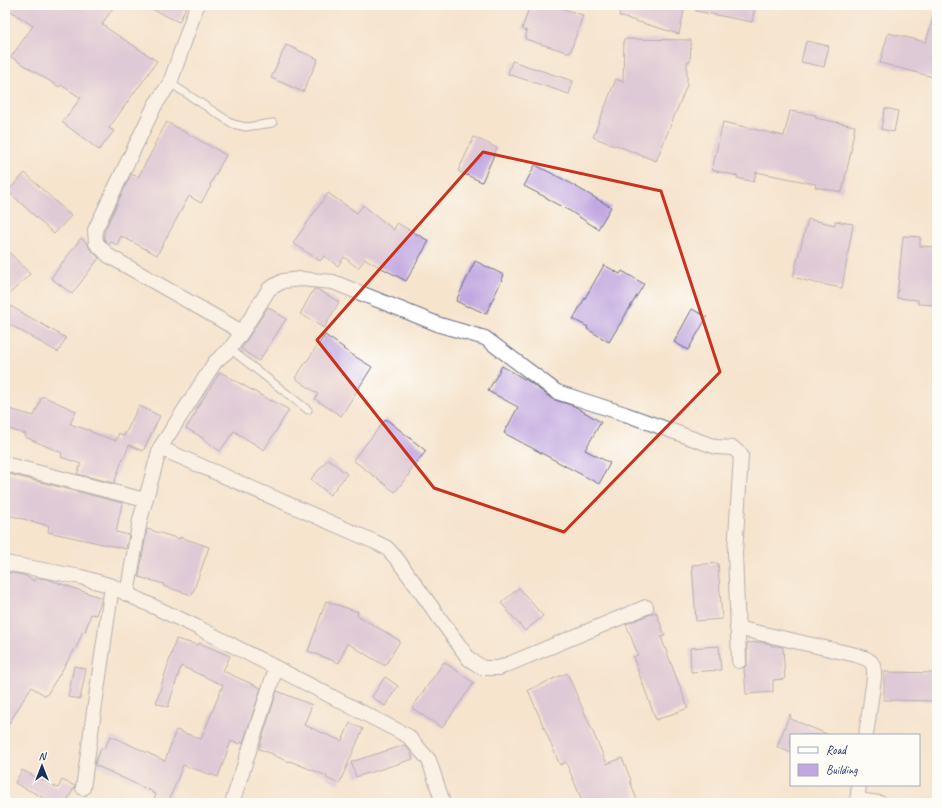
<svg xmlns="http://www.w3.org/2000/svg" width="942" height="808" font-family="Caveat,sans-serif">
<rect width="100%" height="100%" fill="#fdfcf7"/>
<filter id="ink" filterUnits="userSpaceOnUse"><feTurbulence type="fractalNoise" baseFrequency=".025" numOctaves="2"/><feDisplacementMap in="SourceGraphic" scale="8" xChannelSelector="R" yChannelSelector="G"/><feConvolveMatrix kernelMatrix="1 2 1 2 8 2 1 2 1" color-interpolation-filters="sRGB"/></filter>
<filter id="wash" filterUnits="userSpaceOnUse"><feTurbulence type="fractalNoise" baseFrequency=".012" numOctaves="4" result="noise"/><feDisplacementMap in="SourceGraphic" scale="16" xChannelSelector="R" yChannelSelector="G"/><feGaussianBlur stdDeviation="0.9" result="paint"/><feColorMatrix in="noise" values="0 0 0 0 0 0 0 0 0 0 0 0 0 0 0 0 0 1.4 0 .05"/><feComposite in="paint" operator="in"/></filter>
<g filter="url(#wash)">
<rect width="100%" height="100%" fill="#f6e4cd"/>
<g id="blocks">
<g fill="#c2a8e0">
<path d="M5 5H115L102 24 106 26 105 27 157 61 139 87H138L109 128 114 131 99 150 62 122 81 98 61 85 59 87 11 57 33 26 5 7Z"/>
<path d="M143 5H187L179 22Z"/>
<path d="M535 5H551L583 15 570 53 525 39 527 31 522 29 529 8 534 10Z"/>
<path d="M622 5H685L679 34 619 16Z"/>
<path d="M696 5H746L755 7 752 22 696 11Z"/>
<path d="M934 15 937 16V78L880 63 888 33 926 42Z"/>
<path d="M624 39 691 40 690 62H687V85L656 161 616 145 615 146 593 137 616 79 623 82Z"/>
<path d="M806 41 829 46 824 67 801 62Z"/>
<path d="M286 45 318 59 303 92 271 78Z"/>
<path d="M512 61 573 81 569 94 508 74Z"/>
<path d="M885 108 898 111 894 132 881 129Z"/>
<path d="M790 111 816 115 815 118 855 126 851 147H852L842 192 815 187 816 184 756 172 754 182 737 178 738 176 712 170 723 122 784 136Z"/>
<path d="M167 122 226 155 210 185 211 186 201 203 189 196 157 255 121 236 117 245 111 242 109 244 104 239V232L131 174 138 177 155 146 154 145Z"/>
<path d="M474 137 497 148 482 182 458 171Z"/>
<path d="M535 165 559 177 611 207 598 229 570 211 549 200V199L524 186Z"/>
<path d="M25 173 71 216 54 234 8 191Z"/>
<path d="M328 193 357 213 363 205 394 230 397 223 429 241 406 281 365 259 358 268 344 257 338 266 324 256 320 261 293 243Z"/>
<path d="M808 219 835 225V221L853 224 842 288 815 283 793 277Z"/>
<path d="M903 236 920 237V246L937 247V305L918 304V300L897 298Z"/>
<path d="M81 238 87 243 90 249 99 258 72 294 51 278Z"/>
<path d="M5 248 30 274 5 298Z"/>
<path d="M475 261 504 275 486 314 469 306 468 307 456 301Z"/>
<path d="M604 265 620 274 622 271 644 284 609 342 587 329 588 327 573 319Z"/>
<path d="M314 289H317L339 302 324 328 300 314Z"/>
<path d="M5 303 66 338 58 352 5 322Z"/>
<path d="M268 307 286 319 259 361 241 349Z"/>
<path d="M692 309 707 317 688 350 674 342Z"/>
<path d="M325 335 344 348 343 349 372 367 341 416 315 399 318 394 295 378Z"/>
<path d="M502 366 528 381 552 399 574 406 601 422 585 450 610 463 599 484 504 433 518 407 488 391Z"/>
<path d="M220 372 271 401V400L289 410 264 450 234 431 220 451 203 439V438L186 428 197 411 196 410Z"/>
<path d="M42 396 76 411 70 424 91 431V432L116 441 119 433 124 436 139 406 160 416 143 451 129 445 124 458H123L114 483 77 474 81 464 61 457 62 453 25 437 26 434 5 428V408L34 416Z"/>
<path d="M386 419 426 451 409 472 410 473 395 492 353 460Z"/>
<path d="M328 459 347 474 330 495 311 479Z"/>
<path d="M5 473 122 503 116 532 129 535 126 549 48 532 49 526 5 514Z"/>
<path d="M147 529 180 539V537L209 547 192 595 163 586 164 584 139 577Z"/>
<path d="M718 563 722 619 696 621 692 565Z"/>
<path d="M7 572 24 575 34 581 36 577 47 579 102 598 96 615 91 614 85 632 83 631 77 646 46 696 31 687 5 730V681L10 673 5 670V575Z"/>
<path d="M519 588 543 616 525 631 501 603Z"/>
<path d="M326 601 358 612 357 615 400 641 385 666 347 643 339 663 308 651Z"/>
<path d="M656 612 665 636 661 637 688 708 656 720 633 657 638 655 626 624Z"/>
<path d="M176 639 198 645 199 643 230 656 223 671 261 688 243 743 241 742 240 744 231 741 218 777 183 765 168 803H153L156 794 152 793 153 792 95 765 96 760 102 747 104 749 111 736 165 761 176 730 201 739 223 685 181 666 168 707 156 703Z"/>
<path d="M761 642 771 644V646H778L783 647 785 679 773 680V692L746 694 744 668 747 665V643Z"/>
<path d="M719 646 721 670 691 672 690 648Z"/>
<path d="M444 662 474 683 442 728 412 708Z"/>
<path d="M74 666 86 669 80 699 68 697Z"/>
<path d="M884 672 937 673V701L884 700Z"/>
<path d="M567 673 607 764 622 758 631 780 630 781 638 803H583L566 762 560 765 528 690Z"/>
<path d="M385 677 398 686 385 706 372 697Z"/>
<path d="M277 691 312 705 304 725 342 741 350 723 363 729 339 784 326 778 327 776 290 761 289 762 273 755V754L259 749Z"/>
<path d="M790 714 791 719 829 735H791V753L777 747Z"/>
<path d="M405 745 411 753 413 759 356 777 351 762Z"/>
<path d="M22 770 58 788 62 780 75 786 66 803H42L44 798 15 783Z"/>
</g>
</g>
</g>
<g filter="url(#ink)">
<use href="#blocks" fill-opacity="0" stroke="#686e85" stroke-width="1"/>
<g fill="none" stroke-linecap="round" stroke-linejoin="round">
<defs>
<g id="service">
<path d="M170 83 233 124 246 127 273 123"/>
<path d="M230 349 308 410"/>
</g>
<g id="minor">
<path d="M197 5 170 83 155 105 95 230 96 243 109 256 242 332"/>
<path d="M160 448 375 542 387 548 397 559 469 659 483 668H499L646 607"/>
<path d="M5 464 145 500"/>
<path d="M5 563 81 577 112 586 127 594 199 628 408 736 429 760 443 803"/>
<path d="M127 594 140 520 160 448 215 362 230 349 242 332 269 289 283 281 301 279 333 282 440 325 485 338 557 392 625 414 716 447 733 448 741 455 735 553 739 661"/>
<path d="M737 628 856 655C871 660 875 661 874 678L866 735"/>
<path d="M83 788 112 586"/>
<path d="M857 800 880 803"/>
<path d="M232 803 276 668"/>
<path d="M857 803 859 785"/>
</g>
</defs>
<use href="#service" stroke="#686e85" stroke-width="9"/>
<use href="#minor" stroke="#686e85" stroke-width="16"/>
<use href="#service" stroke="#fff" stroke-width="7"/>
<use href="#minor" stroke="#fff" stroke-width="14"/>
</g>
</g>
<path d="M0 0H942V808H0ZM483 152 661 191 720 372 564 532 434 488 317 340Z" fill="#f6e4cd" fill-opacity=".55" fill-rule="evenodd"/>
<path fill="none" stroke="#c8321e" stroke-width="3" stroke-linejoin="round" d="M483 152 661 191 720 372 564 532 434 488 317 340Z"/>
<rect width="942" height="808" fill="none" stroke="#fdfcf7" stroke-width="20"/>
<rect x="790" y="734" width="130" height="52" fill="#fdfcf7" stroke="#a3aaba"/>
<rect x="798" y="747" width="20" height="6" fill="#ffffff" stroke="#a3aaba"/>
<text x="826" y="754" font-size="12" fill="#1b2f5e">Road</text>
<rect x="798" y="764" width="20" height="12" fill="#c2a8e0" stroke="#a3aaba"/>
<text x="826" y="774" font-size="12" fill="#1b2f5e">Building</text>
<g transform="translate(42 766)" stroke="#fdfcf7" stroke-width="3" paint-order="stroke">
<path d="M0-3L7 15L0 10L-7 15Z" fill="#1b2f5e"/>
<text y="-6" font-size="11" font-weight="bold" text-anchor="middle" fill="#1b2f5e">N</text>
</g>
</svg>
